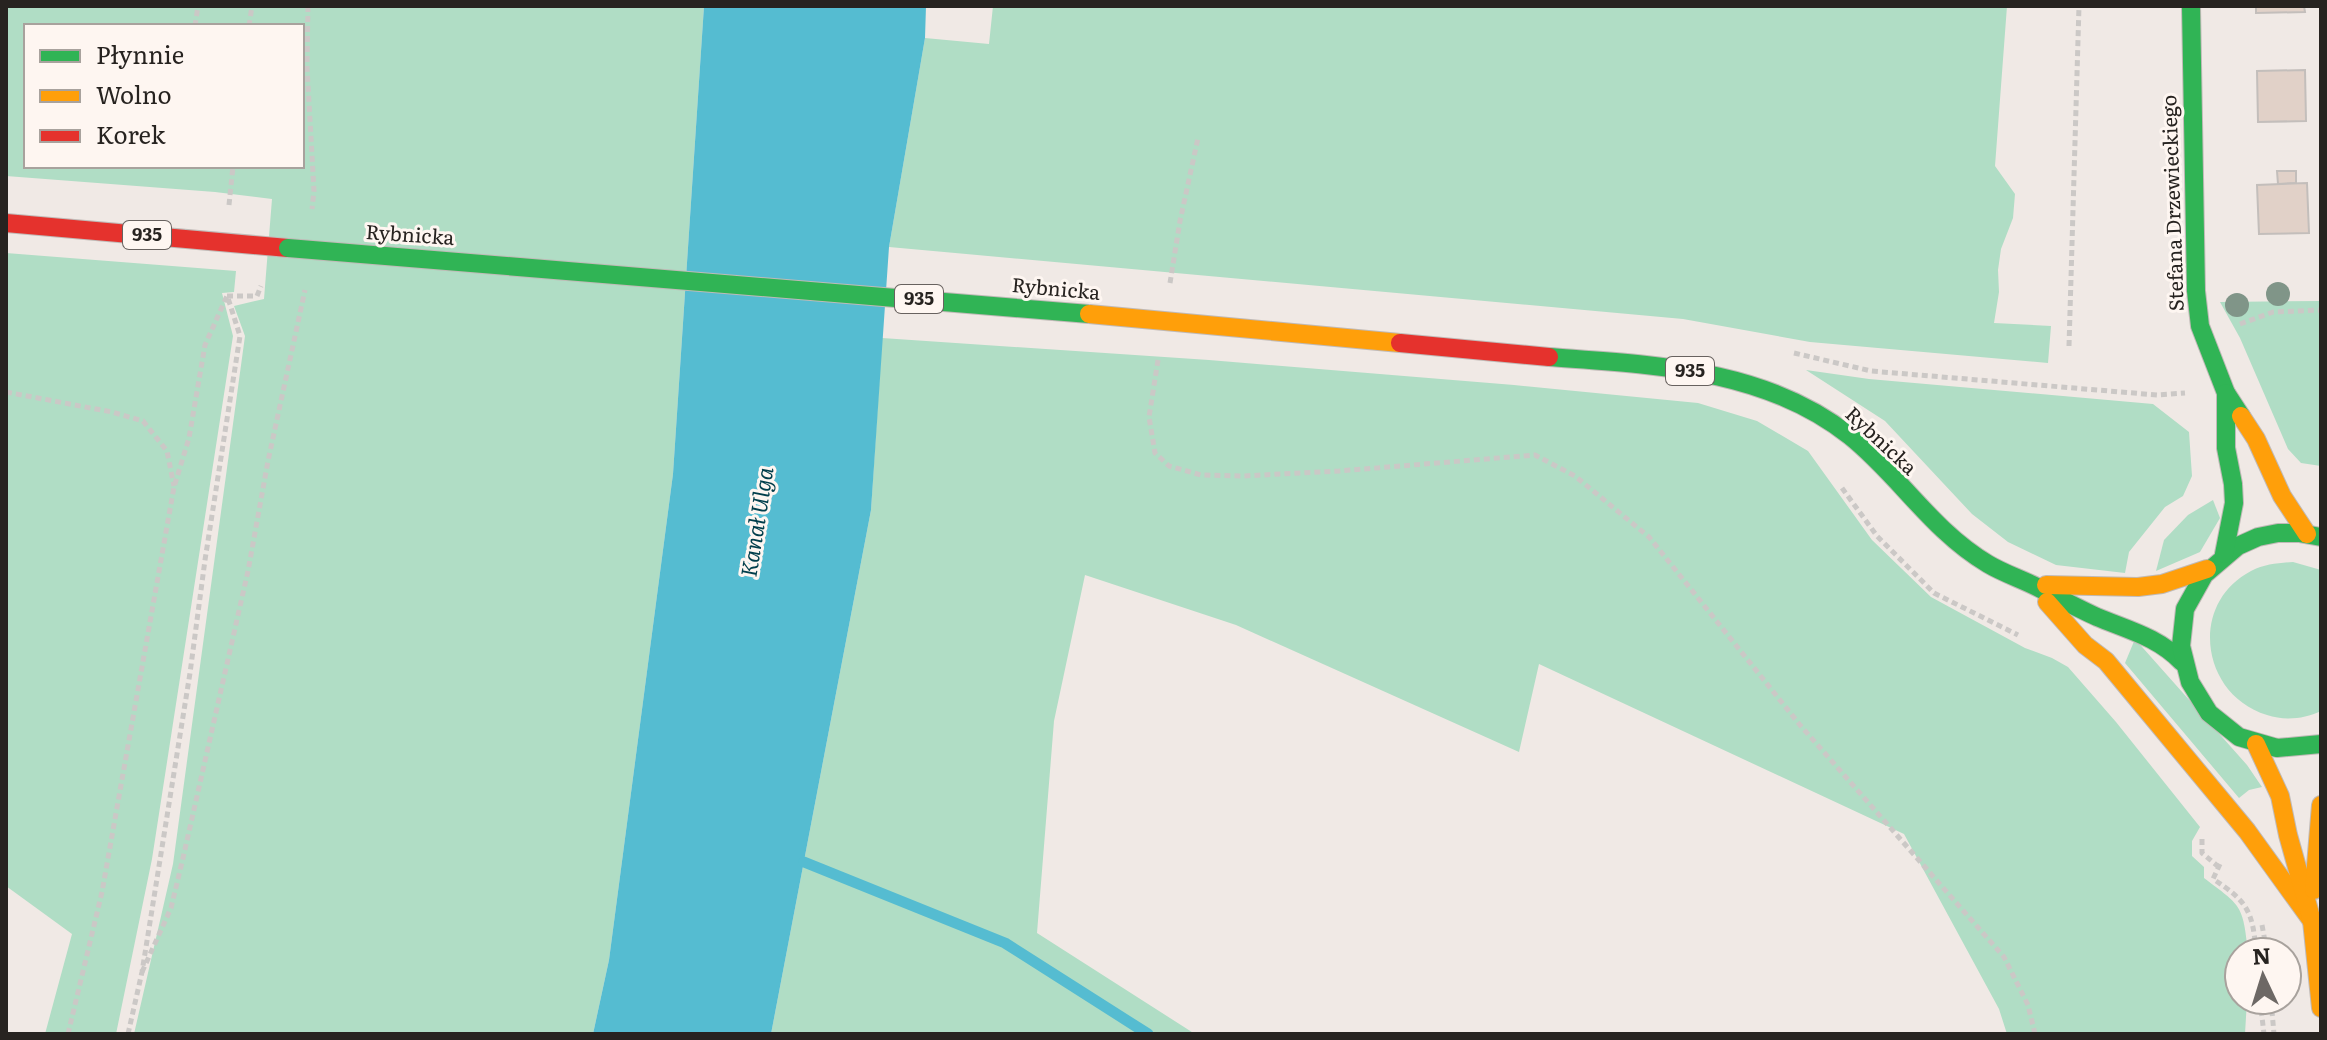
<svg xmlns="http://www.w3.org/2000/svg" width="2327" height="1040" font-family="Literata,serif">
<rect width="100%" height="100%" fill="#f0e9e5"/>
<g fill="#b0ddc5" fill-rule="evenodd">
<path d="M6 6H704L673 474 609 960 593 1034H134L173 864 245 336 234 306 264 299 272 199 215 192 6 176ZM26 26H302V166H26Z"/>
<path d="M993 6H2007L1995 166 2015 194 2013 218 2001 249 1998 270 1999 292 1994 323 2051 326 2048 363 1810 342 1683 319 889 247 925 38 989 44Z"/>
<path d="M6 253 236 271 234 292 222 293 233 336 152 859 116 1034H45L72 934 6 886Z"/>
<path d="M2321 301V466L2301 463 2288 449 2240 338 2220 302Z"/>
<path d="M882 338 1209 360 1514 385 1698 403 1757 421 1808 451 1872 540 1931 597 2025 648 2052 658 2068 667 2116 722 2200 827 2192 841V856L2204 867V878C2241 906 2243 904 2248 952H2239V1000H2247L2245 1034H2007L1999 1009 1904 834 1539 664 1519 752 1236 625 1085 575 1054 721 1037 933 1195 1034H771L871 510Z"/>
<path d="M1806 370 1869 379 2153 404 2189 432 2192 476 2183 496 2165 507 2129 552 2125 573 2056 565 2008 542 1972 514 1885 421Z"/>
<path d="M2213 500 2220 518 2200 552 2156 571 2164 540 2188 515Z"/>
<path d="M2293 562 2321 570V711C2304 719 2285 721 2267 715 2201 695 2188 604 2251 571 2265 564 2279 563 2293 562Z"/>
<path d="M2135 639 2247 765 2262 787 2249 790 2239 798 2125 663Z"/>
</g>
<path fill="#55bcd1" d="M704 6H926L925 38 889 247 871 510 771 1034H593L609 960 673 474Z"/>
<g fill="none" stroke-linecap="round" stroke-linejoin="round">
<path stroke="#55bcd1" stroke-width="11" d="M804 862 1005 943 1148 1034"/>
</g>
<g fill="#e1d1c8" stroke="#c3bebb" stroke-width="2">
<path d="M2256 6H2304L2305 12 2256 13Z"/>
<path d="M2305 70 2306 121 2258 122 2257 71Z"/>
<path d="M2277 171H2296V183L2278 184Z"/>
<path d="M2307 183 2309 233 2259 234 2257 185Z"/>
</g>
<g fill="none" stroke-linecap="round" stroke-linejoin="round">
<defs>
<g id="fast">
<path d="M2191 6 2196 291 2200 326 2226 393 2241 416"/>
<path d="M1549 357C1654 365 1764 368 1850 436 1899 475 1932 531 1988 564 2003 573 2021 579 2037 587 2057 597 2077 608 2097 617 2128 630 2158 637 2182 662"/>
<path d="M2321 537 2299 533H2278L2258 537 2238 546 2204 575 2185 609 2181 646 2190 682 2209 713 2239 737 2277 748 2321 744"/>
<path d="M2224 554 2234 503 2233 484 2226 448V393"/>
</g>
<g id="slow">
<path d="M2241 416 2256 439 2282 496 2307 534"/>
<path d="M2046 585 2138 587 2162 584 2207 569"/>
<path d="M2047 602 2085 645 2106 661 2247 831 2312 921"/>
<path d="M2256 744 2280 796 2288 835 2312 921 2321 1008"/>
<path d="M2314 890 2321 805"/>
</g>
<path id="jam" d="M6 223 288 248"/>
</defs>
<use href="#fast" stroke="#c0bab7" stroke-width="20"/>
<use href="#slow" stroke="#c0bab7" stroke-width="20"/>
<use href="#jam" stroke="#c0bab7" stroke-width="20"/>
<g stroke="#cbc8c6" stroke-width="5" stroke-dasharray="6 4" stroke-linecap="butt">
<path d="M308 6 307 67 314 191 312 209"/>
<path d="M195 26 198 6"/>
<path d="M249 26 252 6"/>
<path d="M229 205 233 166"/>
<path d="M1170 283 1180 221 1198 138"/>
<path d="M227 296H257L261 286"/>
<path d="M2240 324 2273 312 2321 310"/>
<path d="M2069 346 2079 6"/>
<path d="M1794 353 1871 371 2157 395 2185 393"/>
<path d="M1158 360 1149 417 1155 453 1169 466 1201 475 1243 476 1339 471 1535 455 1575 476 1649 537 1800 725 2004 957 2028 1005 2035 1034"/>
<path d="M6 392 112 412 143 421 167 451 174 486"/>
<path d="M1842 488 1877 536 1934 593 2018 635"/>
<path d="M2202 839V853L2220 868"/>
<path d="M2220 864 2213 879C2247 901 2253 911 2256 952"/>
<path d="M2262 925 2267 952"/>
<path d="M142 972 171 908 183 858 248 571 268 461 305 290"/>
<path d="M2260 1000 2264 1034"/>
<path d="M2271 1000 2274 1034"/>
<path d="M68 1034 102 892 174 487 189 438 205 345 227 296"/>
<path d="M128 1034 142 972 190 673 205 560 240 336 228 298"/>
</g>
<use href="#fast" stroke="#30b455" stroke-width="18"/>
<use href="#slow" stroke="#ff9f0a" stroke-width="18"/>
<use href="#jam" stroke="#e5322d" stroke-width="18"/>
<defs>
<path id="fast-bridge" d="M288 248 1089 314"/>
<path id="slow-bridge" d="M1089 314 1400 343"/>
<path id="jam-bridge" d="M1400 343 1549 357"/>
</defs>
<use href="#fast-bridge" stroke="#c0bab7" stroke-width="20" stroke-linecap="butt"/>
<use href="#slow-bridge" stroke="#c0bab7" stroke-width="20" stroke-linecap="butt"/>
<use href="#jam-bridge" stroke="#c0bab7" stroke-width="20" stroke-linecap="butt"/>
<use href="#fast-bridge" stroke="#30b455" stroke-width="18"/>
<use href="#slow-bridge" stroke="#ff9f0a" stroke-width="18"/>
<use href="#jam-bridge" stroke="#e5322d" stroke-width="18"/>
</g>
<g fill="#809588">
<circle cx="2278" cy="294" r="12"/>
<circle cx="2237" cy="305" r="12"/>
</g>
<g text-anchor="middle" stroke-width="6" stroke-linejoin="round" paint-order="stroke">
<g fill="#fef6f1" stroke="#68625f" stroke-width="2">
<rect x="123" y="221" width="48" height="28" rx="6"/>
<rect x="895" y="285" width="48" height="28" rx="6"/>
<rect x="1666" y="357" width="48" height="28" rx="6"/>
</g>
<g font-size="18" font-weight="bold" fill="#272320">
<text x="147" y="241">935</text>
<text x="919" y="305">935</text>
<text x="1690" y="377">935</text>
</g>
<g font-size="20" fill="#272320" stroke="#fef6f1">
<text transform="translate(2173 203) rotate(-92)" y="7">Stefana Drzewieckiego</text>
<text transform="translate(410 235) rotate(4)" y="7">Rybnicka</text>
<text transform="translate(1056 289) rotate(5)" y="7">Rybnicka</text>
<text transform="translate(1881 441) rotate(43)" y="7">Rybnicka</text>
</g>
<g font-size="22" font-style="italic" fill="#013e4b" stroke="#fef6f1">
<text transform="translate(757 522) rotate(-81)" y="8">Kanał Ulga</text>
</g>
</g>
<rect width="2327" height="1040" fill="none" stroke="#272320" stroke-width="16"/>
<rect x="24" y="24" width="280" height="144" fill="#fef6f1" stroke="#a8a29d" stroke-width="2"/>
<rect x="40" y="50" width="40" height="12" fill="#30b455" stroke="#a8a29d" stroke-width="2"/>
<text x="96" y="64" font-size="24" fill="#272320">Płynnie</text>
<rect x="40" y="90" width="40" height="12" fill="#ff9f0a" stroke="#a8a29d" stroke-width="2"/>
<text x="96" y="104" font-size="24" fill="#272320">Wolno</text>
<rect x="40" y="130" width="40" height="12" fill="#e5322d" stroke="#a8a29d" stroke-width="2"/>
<text x="96" y="144" font-size="24" fill="#272320">Korek</text>
<g transform="translate(2263 976) rotate(356)"><circle r="38" fill="#fef6f1" stroke="#a8a29d" stroke-width="2"/>
<path d="M0-6L14 30L0 20L-14 30Z" fill="#6d6865"/>
<text y="-12" font-size="22" font-weight="bold" text-anchor="middle" fill="#272320">N</text>
</g>
</svg>
